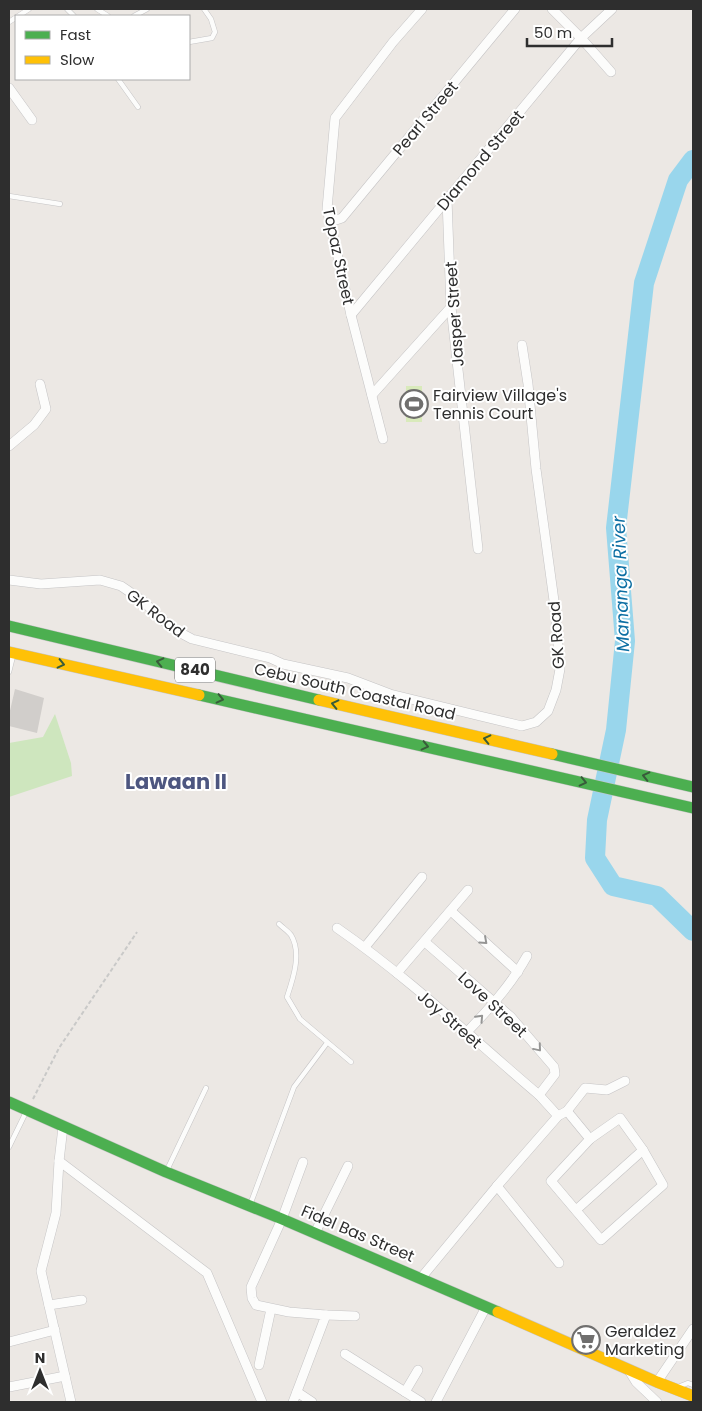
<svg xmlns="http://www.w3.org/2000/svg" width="702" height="1411" font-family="Poppins,sans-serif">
<rect width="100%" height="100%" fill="#ece8e4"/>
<path fill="#cee6be" d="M55 714 71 763 72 776 9 797V743L43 737Z"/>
<rect fill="#d9eabb" x="406" y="386" width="16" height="36"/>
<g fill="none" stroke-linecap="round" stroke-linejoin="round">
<path stroke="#99d6ec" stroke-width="20" d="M693 160 678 180 644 283 616 528 625 641 616 730 597 820 595 858 613 886 657 896 693 931"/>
</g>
<path fill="#d1cecb" d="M15 689 44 698 37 733 9 726V715Z"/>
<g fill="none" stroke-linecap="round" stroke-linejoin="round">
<defs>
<g id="lane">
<path d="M67 9 74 16"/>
<path d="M97 9 108 16"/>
<path d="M134 16 147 9"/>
<path d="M9 22 29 9"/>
<path d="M189 42 212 38 215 32 211 19 204 9"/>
<path d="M118 79 138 107"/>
<path d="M9 196 60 204"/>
<path d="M9 672 13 656"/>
<path d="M279 924C283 928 288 931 291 935 302 953 293 979 287 997L300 1019 351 1062"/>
<path d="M9 1147 27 1110"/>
<path d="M167 1170 206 1088"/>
<path d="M250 1205 294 1087 327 1043"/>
<path d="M678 1387 688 1383 693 1385"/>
</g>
<g id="street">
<path d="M552 9 581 38 611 72"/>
<path d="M9 88 32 120"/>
<path d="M447 199 451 307 478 549"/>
<path d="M330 222 342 218 515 9"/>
<path d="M351 315 581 38 612 9"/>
<path d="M372 395 451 307"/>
<path d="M383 439 351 315 327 209 335 118 393 42 422 9"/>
<path d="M9 446 34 425 46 409 40 384"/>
<path d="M9 580 41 584 100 580 121 586 143 601 160 618 177 631 192 639 270 658 283 664 348 678 390 694 480 716 522 726 536 722 548 711 556 690 560 669 555 608 536 469 528 384 522 345"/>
<path d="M451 911 518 972"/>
<path d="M337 928C408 977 473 1039 539 1095L558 1116"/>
<path d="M425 942 511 1017 554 1067 555 1074 539 1095"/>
<path d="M365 947 422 877"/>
<path d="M397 973 468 890"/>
<path d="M466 1033C489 1009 511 985 527 956"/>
<path d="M567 1111 590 1139"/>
<path d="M620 1118 643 1150 663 1185 601 1240 551 1181 590 1139Z"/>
<path d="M63 1127 59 1161 56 1213 41 1271 71 1402"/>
<path d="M59 1161 207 1273 262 1402"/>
<path d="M497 1186 559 1263"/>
<path d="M576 1210 643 1150"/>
<path d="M315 1233 348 1166"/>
<path d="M421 1278 497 1186 558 1116 567 1111 585 1088 607 1090 625 1081"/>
<path d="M49 1305 82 1300"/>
<path d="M326 1315 355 1316"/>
<path d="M9 1342 55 1330"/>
<path d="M345 1354 421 1402"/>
<path d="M259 1365 271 1309"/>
<path d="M628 1369 636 1382 657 1402"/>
<path d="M657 1382 693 1329"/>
<path d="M9 1387 65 1376"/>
<path d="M297 1392 312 1402"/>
<path d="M405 1392 418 1370"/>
<path d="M293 1402 326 1315 289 1312 256 1305 252 1298 251 1287 282 1219 303 1162"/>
<path d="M436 1402 486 1307"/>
</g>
<g id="fast">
<path d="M9 626 319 700"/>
<path d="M199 695 693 808"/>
<path d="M552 754 693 787"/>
<path d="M9 1102 166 1172 282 1219 498 1312"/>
</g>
<g id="slow">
<path d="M9 652 199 695"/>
<path d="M319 700 552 754"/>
<path d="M498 1312 657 1382 693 1396"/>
</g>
</defs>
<use href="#lane" stroke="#c5c4c5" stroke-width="5.5"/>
<use href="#street" stroke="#c5c4c5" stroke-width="10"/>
<use href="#fast" stroke="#c5c4c5" stroke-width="12"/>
<use href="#slow" stroke="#c5c4c5" stroke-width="12"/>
<path stroke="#c9c9c8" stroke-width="2" stroke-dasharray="4 2.5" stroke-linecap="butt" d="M33 1099 59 1048 137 932"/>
<use href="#lane" stroke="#fcfcfb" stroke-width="4.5"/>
<use href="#street" stroke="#fcfcfb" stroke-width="9"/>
<use href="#fast" stroke="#4caf50" stroke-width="11"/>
<use href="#slow" stroke="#ffc107" stroke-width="11"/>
</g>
<defs><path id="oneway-chevron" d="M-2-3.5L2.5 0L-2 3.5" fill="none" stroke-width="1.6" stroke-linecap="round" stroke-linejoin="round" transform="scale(1.25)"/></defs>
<g stroke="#385b3a">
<use href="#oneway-chevron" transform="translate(160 662) rotate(-167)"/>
<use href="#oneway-chevron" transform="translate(61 664) rotate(13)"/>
<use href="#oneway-chevron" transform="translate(220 699) rotate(13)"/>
<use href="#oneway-chevron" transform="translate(335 704) rotate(-167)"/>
<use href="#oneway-chevron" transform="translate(487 739) rotate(-167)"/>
<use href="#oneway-chevron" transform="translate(425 746) rotate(13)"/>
<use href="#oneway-chevron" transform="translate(646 776) rotate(-167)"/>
<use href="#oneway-chevron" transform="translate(583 782) rotate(13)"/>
</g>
<g stroke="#959594">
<use href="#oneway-chevron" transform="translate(484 941) rotate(42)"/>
<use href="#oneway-chevron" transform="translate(480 1018) rotate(-47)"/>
<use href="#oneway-chevron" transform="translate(538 1048) rotate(50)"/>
</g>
<defs>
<symbol id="stadium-ring" viewBox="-11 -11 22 22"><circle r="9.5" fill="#fff" stroke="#706f6e" stroke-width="1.5"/><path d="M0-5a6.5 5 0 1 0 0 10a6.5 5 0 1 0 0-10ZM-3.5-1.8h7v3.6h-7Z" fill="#706f6e"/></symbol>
<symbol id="supermarket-ring" viewBox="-11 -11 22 22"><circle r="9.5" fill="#fff" stroke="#706f6e" stroke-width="1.5"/><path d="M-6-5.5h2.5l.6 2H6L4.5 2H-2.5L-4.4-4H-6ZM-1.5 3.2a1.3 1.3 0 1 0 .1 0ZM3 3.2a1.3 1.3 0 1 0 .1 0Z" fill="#706f6e"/></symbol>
</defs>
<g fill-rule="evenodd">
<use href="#stadium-ring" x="398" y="388" width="32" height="32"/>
<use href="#supermarket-ring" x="570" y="1324" width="32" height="32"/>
</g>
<g text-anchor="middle" stroke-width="4" stroke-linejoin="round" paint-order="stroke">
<rect fill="#fff" stroke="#6d6d6d" stroke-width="1" x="175" y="657.5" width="40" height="25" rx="4"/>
<g font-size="15" font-weight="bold" fill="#2e2e2e">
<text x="195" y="675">840</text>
</g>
<g font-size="16" fill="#2e2e2e" stroke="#fff">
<text transform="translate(425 118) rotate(-50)" y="6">Pearl Street</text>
<text transform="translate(480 160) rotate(-50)" y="6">Diamond Street</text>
<text transform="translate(339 256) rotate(78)" y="6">Topaz Street</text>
<text transform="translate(454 314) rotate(-94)" y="6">Jasper Street</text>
<text transform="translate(156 613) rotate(37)" y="6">GK Road</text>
<text transform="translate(556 635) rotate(-94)" y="6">GK Road</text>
<text transform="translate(355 691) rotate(13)" y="6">Cebu South Coastal Road</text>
<text transform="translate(493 1004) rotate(43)" y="6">Love Street</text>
<text transform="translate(450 1019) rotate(41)" y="6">Joy Street</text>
<text transform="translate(358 1233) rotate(23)" y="6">Fidel Bas Street</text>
</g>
<g font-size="16" fill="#2e2e2e" stroke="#fff" text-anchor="start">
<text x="433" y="401">Fairview Village's<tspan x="433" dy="18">Tennis Court</tspan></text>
<text x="605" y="1337">Geraldez<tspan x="605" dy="18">Marketing</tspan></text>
</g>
<g font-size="18" font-style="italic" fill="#0d6fa3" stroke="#fff">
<text transform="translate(621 584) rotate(-92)" y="6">Mananga River</text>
</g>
<g font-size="21" font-weight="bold" fill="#4d5680" stroke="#fff">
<text x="176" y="789">Lawaan II</text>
</g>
</g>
<rect width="702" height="1411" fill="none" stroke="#2e2e2e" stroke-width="20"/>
<rect x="15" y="15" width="175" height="65" fill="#ffffff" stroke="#ababab"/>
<rect x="25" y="31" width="25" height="8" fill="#4caf50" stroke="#ababab"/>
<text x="60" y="40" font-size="15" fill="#2e2e2e">Fast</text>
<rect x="25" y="56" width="25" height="8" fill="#ffc107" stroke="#ababab"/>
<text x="60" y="65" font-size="15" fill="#2e2e2e">Slow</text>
<g transform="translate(40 1371)" stroke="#ffffff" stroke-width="4" paint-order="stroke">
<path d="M0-4L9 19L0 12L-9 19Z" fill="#2e2e2e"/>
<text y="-8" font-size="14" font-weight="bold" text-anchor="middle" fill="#2e2e2e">N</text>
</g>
<path d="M527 38v8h85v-8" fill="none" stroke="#2e2e2e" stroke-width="2.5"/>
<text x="534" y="38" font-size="15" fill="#2e2e2e" stroke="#ffffff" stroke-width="4" paint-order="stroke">50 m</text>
</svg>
